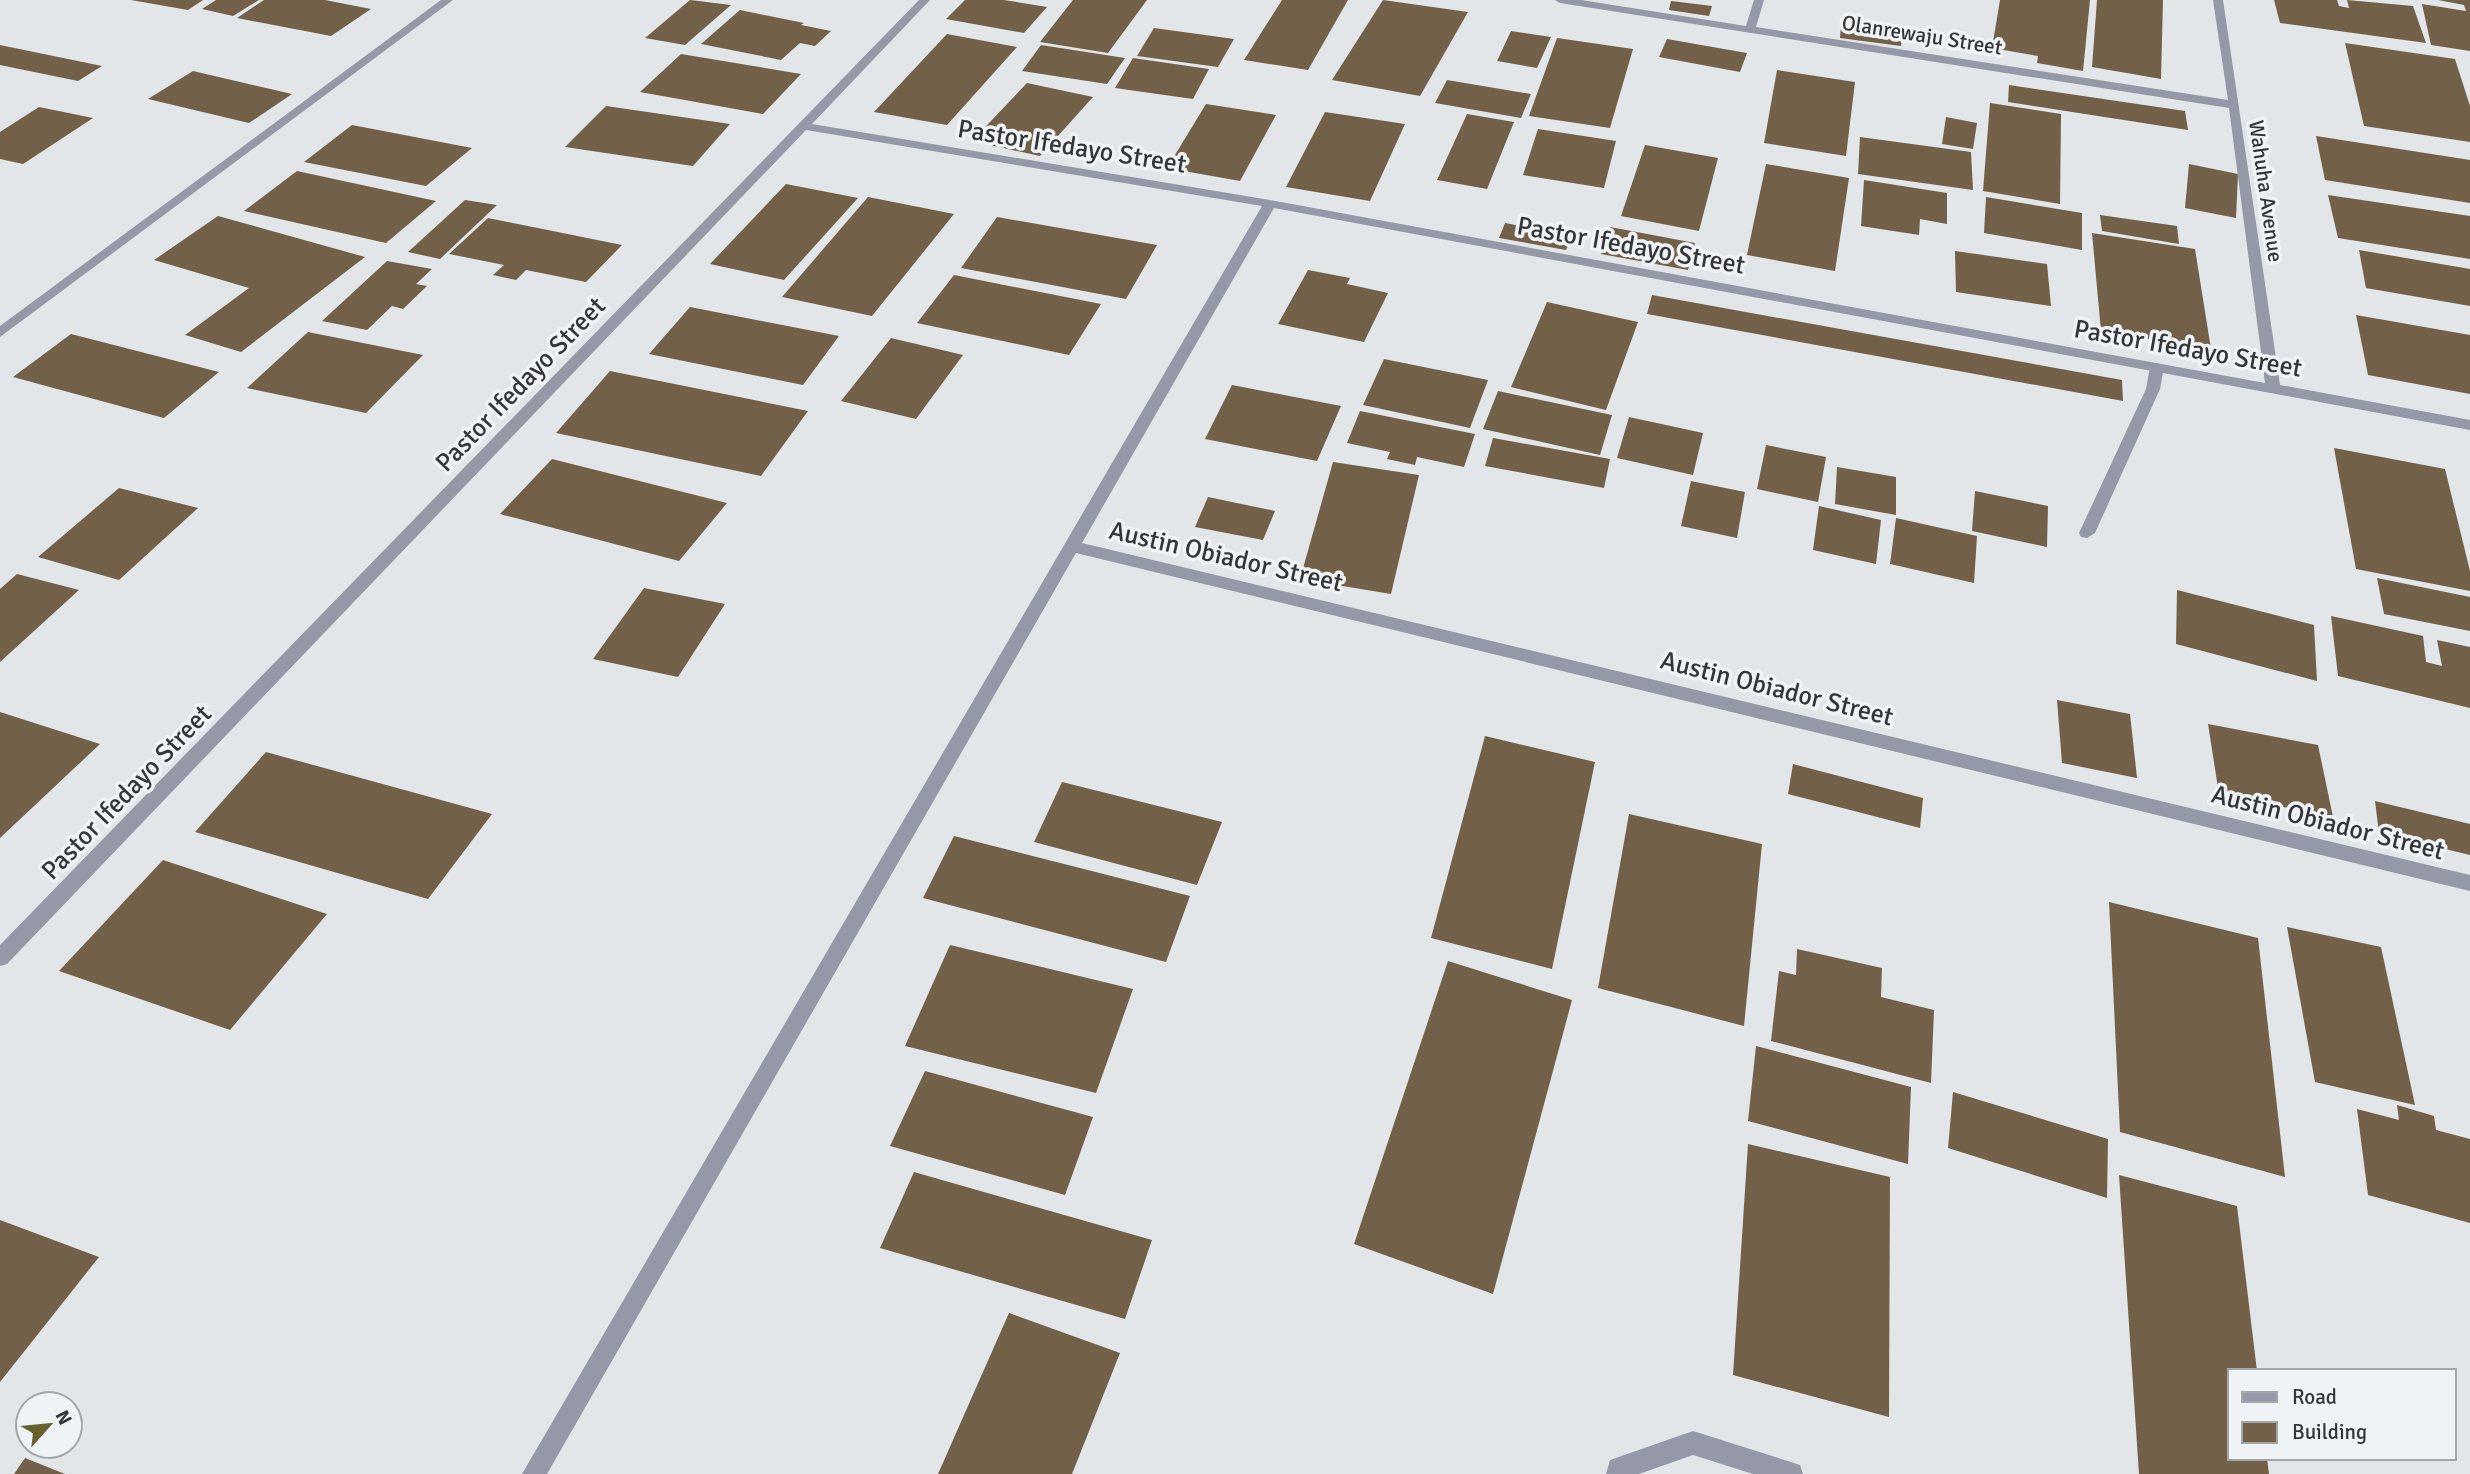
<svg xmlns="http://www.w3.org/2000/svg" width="2470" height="1474" font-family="Signika,sans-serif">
<rect width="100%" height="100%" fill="#e2e6e9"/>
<g fill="#736048">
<path d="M131 0H203L188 10Z"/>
<path d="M216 0H259L233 16 202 9Z"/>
<path d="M264 0H325L371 9 331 36 237 18Z"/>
<path d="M690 0 731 5 685 45 645 38Z"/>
<path d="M965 0H1004L1047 7 1024 33 946 19Z"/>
<path d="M1073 0H1147L1108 53 1040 42Z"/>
<path d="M1282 0H1348L1308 70 1244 60Z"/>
<path d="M1383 0 1468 12 1420 96 1332 80Z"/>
<path d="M2000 0H2090L2083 71 2037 63 2038 56 1992 48Z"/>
<path d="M2097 0H2163L2161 79 2092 67Z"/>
<path d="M2274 0H2337L2339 6 2349 8 2347 0 2413 6 2426 43 2280 23Z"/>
<path d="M2438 0H2470V51L2431 45 2422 4 2466 11 2464 5Z"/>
<path d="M1671 1 1712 6 1709 16 1669 10Z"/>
<path d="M740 10 804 23 801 25 831 31 815 46 800 43 781 60 701 44Z"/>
<path d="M1841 25 1902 34 1901 46 1840 38Z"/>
<path d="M1154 28 1234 39 1218 67 1137 56Z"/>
<path d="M1511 31 1551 37 1537 68 1497 61Z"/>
<path d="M947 34 1017 47 947 125 874 112Z"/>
<path d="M1557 38 1633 49 1610 128 1529 116Z"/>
<path d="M1667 39 1747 53 1740 72 1659 57Z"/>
<path d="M2345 43 2455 59 2470 106V142L2364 126Z"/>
<path d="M0 45 102 66 78 81 0 65Z"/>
<path d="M1041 45 1125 58 1107 84 1022 71Z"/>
<path d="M681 54 801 74 763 114 640 92Z"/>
<path d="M1133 58 1209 69 1193 99 1115 88Z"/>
<path d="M1777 70 1855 82 1846 156 1764 143Z"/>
<path d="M193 71 292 94 249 123 148 99Z"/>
<path d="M1447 80 1531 94 1521 118 1435 103Z"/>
<path d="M1027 83 1093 97 1040 156 972 141Z"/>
<path d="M2009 85 2185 111 2188 130 2008 102Z"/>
<path d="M1990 103 2061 114 2060 204 1983 191Z"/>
<path d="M1206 104 1276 115 1240 181 1167 168Z"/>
<path d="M606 106 730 124 693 166 565 147Z"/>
<path d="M39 107 93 118 23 164 0 159V132Z"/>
<path d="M1325 112 1405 124 1370 201 1286 187Z"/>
<path d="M1467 114 1514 122 1487 189 1437 180Z"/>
<path d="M1946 117 1977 123 1973 149 1942 144Z"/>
<path d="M352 125 472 148 426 186 304 162Z"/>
<path d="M1538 129 1616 141 1604 188 1523 175Z"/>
<path d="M2316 136 2470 160V203L2325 180Z"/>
<path d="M1860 137 1971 152 1973 190 1858 174Z"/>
<path d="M1645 145 1718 158 1699 231 1621 216Z"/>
<path d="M1766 164 1849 178 1835 271 1747 255Z"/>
<path d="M2189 164 2238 174 2236 218 2185 208Z"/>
<path d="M297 171 436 201 386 243 244 211Z"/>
<path d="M1864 180 1947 193V224L1920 219 1919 235 1861 226Z"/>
<path d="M786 184 858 198 784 280 710 264Z"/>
<path d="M2328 195 2470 216V259L2338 238Z"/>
<path d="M868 197 954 214 872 316 782 297Z"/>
<path d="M1986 197 2082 213V250L1984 233Z"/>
<path d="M465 200 497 205 440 259 408 252Z"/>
<path d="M2100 215 2177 226 2179 244 2102 231Z"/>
<path d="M218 216 365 257 241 352 185 335 249 288 154 260Z"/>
<path d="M997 217 1157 245 1126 299 961 268Z"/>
<path d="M488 218 622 245 586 282 526 270 516 280 493 275 504 265 449 254Z"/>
<path d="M1505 223 1572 236 1566 250 1499 238Z"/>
<path d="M1610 227 1695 243 1688 270 1601 254Z"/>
<path d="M2092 233 2195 249 2211 349 2101 331Z"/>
<path d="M2359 250 2470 269V306L2366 288Z"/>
<path d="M1955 251 2047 264 2051 306 1956 292Z"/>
<path d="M387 261 432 269 416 284 427 286 403 309 392 306 367 330 322 321Z"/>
<path d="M1308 270 1350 278 1347 284 1388 293 1364 342 1278 324Z"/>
<path d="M954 275 1101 304 1069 355 917 323Z"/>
<path d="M1652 295 2122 380 2123 401 1647 314Z"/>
<path d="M1547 302 1638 322 1606 410 1511 387Z"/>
<path d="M690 307 839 336 803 385 649 354Z"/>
<path d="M2356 315 2470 335V394L2368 375Z"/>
<path d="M308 332 423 355 366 413 247 388Z"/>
<path d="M71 334 219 372 164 418 13 377Z"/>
<path d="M891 338 963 355 916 419 841 401Z"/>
<path d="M1384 359 1488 380 1470 428 1363 405Z"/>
<path d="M610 371 808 411 761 476 556 433Z"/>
<path d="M1232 385 1341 406 1317 461 1205 439Z"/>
<path d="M1498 391 1612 415 1600 455 1483 429Z"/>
<path d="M1360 411 1475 434 1464 467 1417 457 1415 465 1387 459 1390 452 1347 443Z"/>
<path d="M1629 417 1703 433 1693 475 1617 458Z"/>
<path d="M1493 438 1610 459 1604 488 1485 466Z"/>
<path d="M1766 445 1826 457 1818 502 1757 489Z"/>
<path d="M2334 448 2445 469 2470 571V591L2356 569Z"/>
<path d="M552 459 727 503 679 561 500 514Z"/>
<path d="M1333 462 1419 475 1391 594 1300 579Z"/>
<path d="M1837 467 1896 477V515L1835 504Z"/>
<path d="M1691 481 1745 492 1737 538 1681 526Z"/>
<path d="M119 488 198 508 119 580 38 557Z"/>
<path d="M1975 491 2048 506 2047 547 1972 531Z"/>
<path d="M1208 497 1275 511 1263 540 1195 527Z"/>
<path d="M1819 506 1881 520 1876 564 1813 550Z"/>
<path d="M1896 518 1977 536 1974 583 1890 564Z"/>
<path d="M17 574 79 590 0 662V589Z"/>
<path d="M2377 578 2470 597V631L2384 614Z"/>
<path d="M644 588 725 604 678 677 593 659Z"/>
<path d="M2177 590 2314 625 2317 681 2176 644Z"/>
<path d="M2331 616 2423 636 2426 662 2442 666 2437 640 2470 647V708L2338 676Z"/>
<path d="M2057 700 2130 714 2137 778 2062 763Z"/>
<path d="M0 712 100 744 0 838Z"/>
<path d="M2208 724 2318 745 2333 817 2219 794Z"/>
<path d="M1485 736 1595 762 1552 969 1431 938Z"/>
<path d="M266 752 492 814 428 899 195 832Z"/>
<path d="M1793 764 1923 798 1920 828 1788 794Z"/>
<path d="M1062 782 1222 822 1197 885 1034 842Z"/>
<path d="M2375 801 2470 824V855L2379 833Z"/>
<path d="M1629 814 1762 844 1744 1026 1598 988Z"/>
<path d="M954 836 1190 896 1166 962 923 898Z"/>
<path d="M163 860 327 914 230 1030 59 971Z"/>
<path d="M2109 902 2258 938 2285 1177 2120 1132Z"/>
<path d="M2287 927 2381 947 2415 1105 2315 1082Z"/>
<path d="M950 945 1133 989 1096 1093 905 1046Z"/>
<path d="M1797 949 1882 968 1881 997 1934 1010 1931 1083 1771 1041 1779 971 1796 975Z"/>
<path d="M1448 961 1572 1000 1493 1294 1354 1244Z"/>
<path d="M1756 1046 1911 1087 1908 1164 1748 1121Z"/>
<path d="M925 1071 1093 1117 1065 1195 890 1146Z"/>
<path d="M1953 1092 2108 1139 2107 1198 1948 1148Z"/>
<path d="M2397 1105 2434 1116 2436 1130 2470 1139V1223L2368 1195 2357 1109 2399 1120Z"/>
<path d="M1748 1144 1890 1177 1889 1417 1733 1375Z"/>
<path d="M914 1172 1152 1240 1125 1319 880 1248Z"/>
<path d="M2119 1175 2237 1206 2257 1371H2230V1458H2267L2269 1474H2139Z"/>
<path d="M0 1220 99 1257 0 1382Z"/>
<path d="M1009 1313 1120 1353 1072 1474H938Z"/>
<path d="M25 1458 65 1474H14Z"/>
</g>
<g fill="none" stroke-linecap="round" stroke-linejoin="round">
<path fill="#9598a6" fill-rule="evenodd" d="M2157 363 2164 367 2160 389 2095 533 2087 538 2081 537 2079 533 2146 389 2150 367Z"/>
<g fill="#9598a6" fill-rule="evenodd">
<path d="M441 0H453L0 337V326Z"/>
<path d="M919 0H930L812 124 1270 200 2265 383 2229 108 1560 3 1555 0H1581L1746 26 1754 0H1764L1756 27 2228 100 2213 0H2223L2280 385 2470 420V430L1274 208 1082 543 2470 875V891L1076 553 547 1474H522L1262 206 806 130 7 964 0 966V945Z"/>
<path d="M1693 1431 1791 1462 1800 1465 1803 1474H1753L1693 1455 1639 1474H1606L1610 1460Z"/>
</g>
</g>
<g text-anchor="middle" stroke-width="7" stroke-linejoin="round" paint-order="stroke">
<g font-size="21" fill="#343537" stroke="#eff3f6">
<text transform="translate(1922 35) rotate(9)" y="7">Olanrewaju Street</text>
<text transform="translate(2266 191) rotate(82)" y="7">Wahuha Avenue</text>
</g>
<g font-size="26" fill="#343537" stroke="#eff3f6">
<text transform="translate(1072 146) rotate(9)" y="9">Pastor Ifedayo Street</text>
<text transform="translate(1631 245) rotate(10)" y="9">Pastor Ifedayo Street</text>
<text transform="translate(2188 348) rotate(10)" y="9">Pastor Ifedayo Street</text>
<text transform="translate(520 384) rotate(-46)" y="9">Pastor Ifedayo Street</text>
<text transform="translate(1226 556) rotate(13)" y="9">Austin Obiador Street</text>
<text transform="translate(1777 688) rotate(14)" y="9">Austin Obiador Street</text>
<text transform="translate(126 792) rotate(-46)" y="9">Pastor Ifedayo Street</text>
<text transform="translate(2328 822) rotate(14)" y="9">Austin Obiador Street</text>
</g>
</g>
<rect x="2228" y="1369" width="228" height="91" fill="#eff3f6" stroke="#a4a7aa" stroke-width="2"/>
<rect x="2242" y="1392" width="35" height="10" fill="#9598a6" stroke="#a4a7aa" stroke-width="2"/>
<text x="2292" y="1404" font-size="21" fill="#343537">Road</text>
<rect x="2242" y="1422" width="35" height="21" fill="#736048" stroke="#a4a7aa" stroke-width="2"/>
<text x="2292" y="1439" font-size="21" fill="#343537">Building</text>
<g transform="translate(49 1425) rotate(63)"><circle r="33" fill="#eff3f6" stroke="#a4a7aa" stroke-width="2"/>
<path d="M0-5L12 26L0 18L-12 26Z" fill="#66612d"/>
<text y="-10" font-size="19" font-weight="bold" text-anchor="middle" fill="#343537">N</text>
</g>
</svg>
